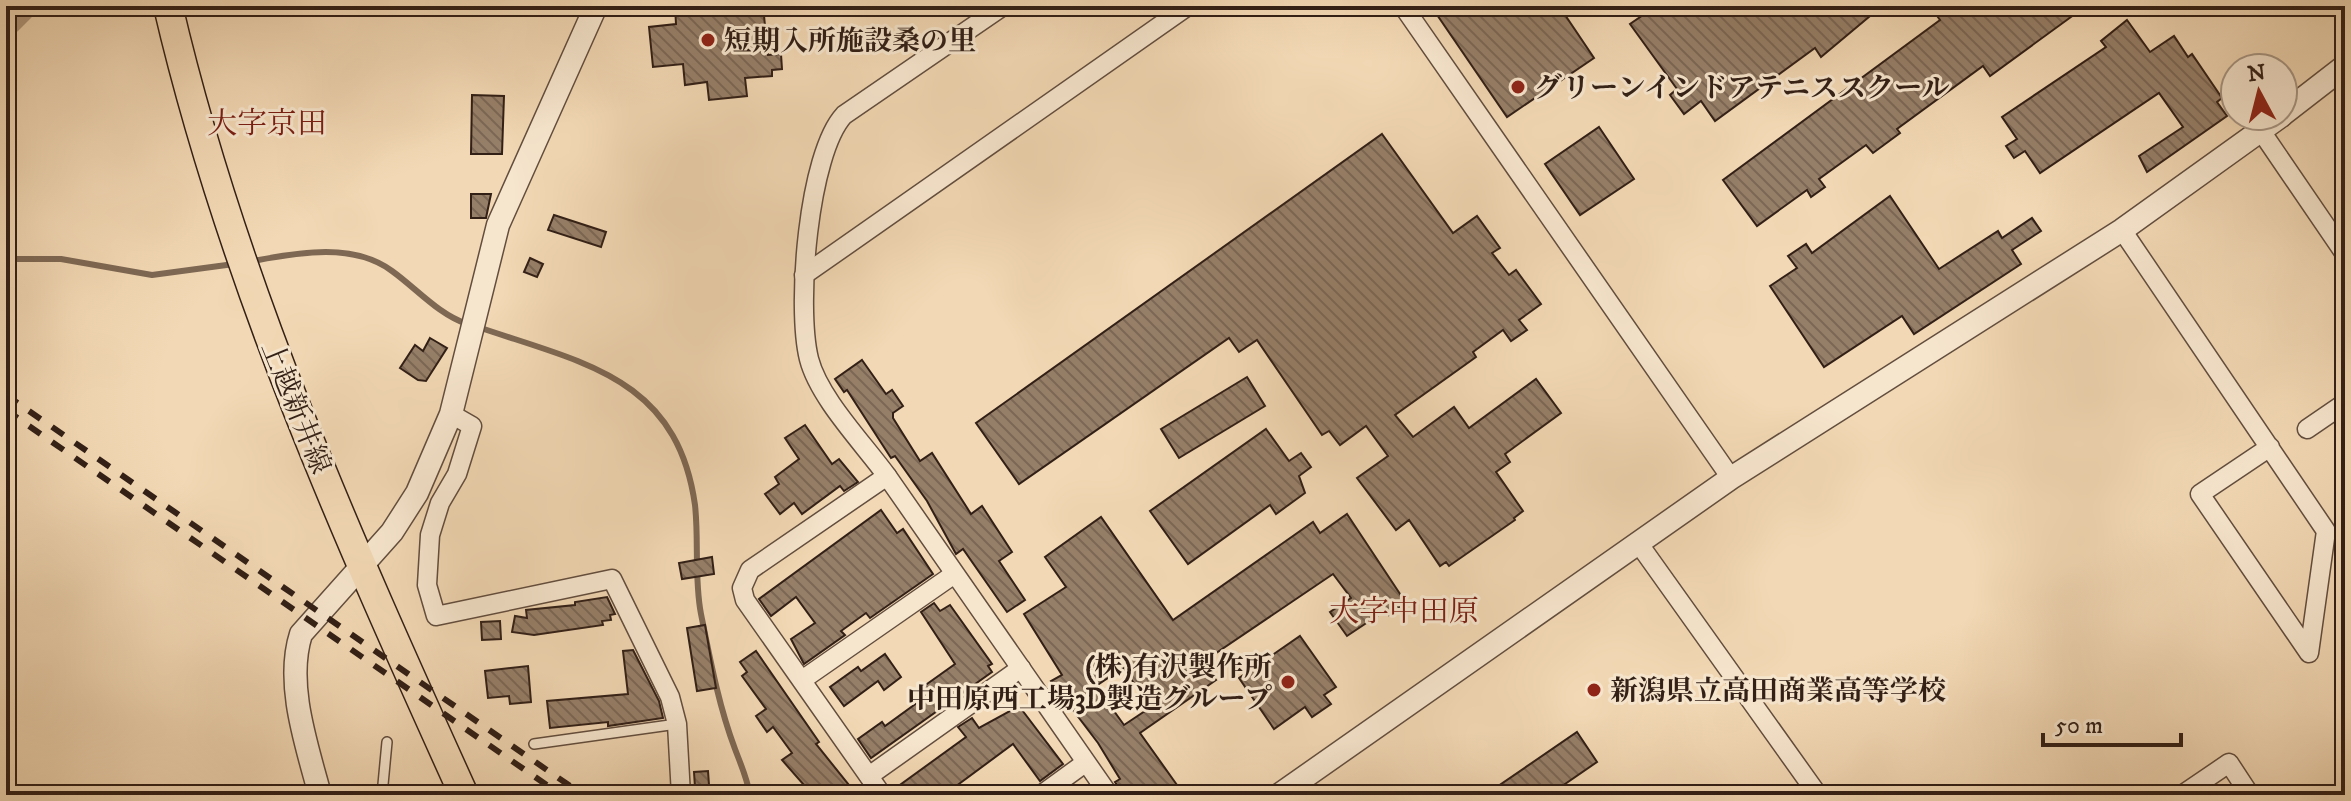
<svg xmlns="http://www.w3.org/2000/svg" width="2351" height="801" font-family="'IM FELL DW Pica','Noto Serif JP',serif">
<defs>
<pattern id="building-back-hatch" width="6" height="6" patternUnits="userSpaceOnUse" patternTransform="scale(2)"><rect width="6" height="6" fill="#967f68"/><path d="M-1 5l2 2M0 0l6 6M5-1l2 2" fill="none" stroke="#7b6755"/></pattern>
</defs>
<rect width="100%" height="100%" fill="#f2d8b4"/>
<filter id="stains"><feTurbulence type="fractalNoise" baseFrequency=".0025" numOctaves="4"/><feColorMatrix values="0 0 0 0 .2 0 0 0 0 .09 0 0 0 0 .02 0 0 0 .5 -.17"/></filter>
<radialGradient id="worn" r=".72"><stop offset=".6" stop-color="#630" stop-opacity="0"/><stop offset="1" stop-color="#630" stop-opacity=".3"/></radialGradient>
<g fill="none" stroke-linecap="round" stroke-linejoin="round">
<g stroke="#7e6854" stroke-width="6">
<path d="M6 259H61L152 275 234 264"/>
<path d="M253 261C297 253 353 242 392 271 417 289 438 314 467 324"/>
<path d="M478 327C583 363 677 377 695 505 699 541 694 578 701 614 710 659 719 707 735 749 741 765 747 778 750 795"/>
</g>
<path stroke="#b1997e" stroke-width="34" d="M6 19 19 6"/>
</g>
<g fill="url(#building-back-hatch)" stroke="#321f16" stroke-width="2" fill-rule="evenodd">
<path d="M675 6H763L768 55 781 54 782 69 772 70V76L745 78 747 96 709 100 707 82 685 85 683 64 653 67 649 27 676 24Z"/>
<path d="M1431 6H1559L1594 58 1507 117Z"/>
<path d="M1636 6H1882L1821 57 1815 48 1715 121 1701 101 1684 114 1670 95 1677 89 1630 24 1643 15Z"/>
<path d="M1930 6H2086L1990 76 1983 66 1897 129 1900 133 1873 153 1866 145 1819 179 1825 187 1811 197 1807 190 1757 226 1723 180 1940 20Z"/>
<path d="M2127 20 2150 52 2174 36 2188 57 2192 54 2222 98 2217 102 2227 116 2147 172 2139 156 2183 127 2159 93 2040 173 2025 151 2014 158 2006 146 2017 139 2002 117 2106 47 2101 41Z"/>
<path d="M472 95 504 96 502 154H471Z"/>
<path d="M1599 127 1634 179 1580 215 1545 164Z"/>
<path d="M1382 134 1453 233 1477 216 1500 248 1492 253 1509 275 1516 270 1541 304 1519 320 1527 330 1511 341 1503 330 1473 352 1476 357 1395 415 1413 437 1454 407 1469 428 1536 379 1561 413 1505 454 1510 462 1496 472 1523 511 1514 518 1515 520 1449 566 1446 562 1440 566 1409 520 1396 530 1357 478 1388 456 1366 426 1340 445 1329 431 1322 435 1257 340 1239 352 1229 338 1019 484 976 423Z"/>
<path d="M471 194H491L486 218H471Z"/>
<path d="M1890 196 1939 269 1998 231 2002 238 2032 218 2041 231 2012 250 2021 264 1914 334 1902 316 1824 367 1770 286 1797 268 1788 256 1806 244 1812 253Z"/>
<path d="M554 215 606 232 601 247 548 230Z"/>
<path d="M530 258 543 264 537 277 524 272Z"/>
<path d="M430 338 447 348 426 381 418 380 400 368 415 345 423 351Z"/>
<path d="M862 360 886 394 892 390 903 406 893 413V418L920 461 932 453 971 514 982 506 1012 552 999 561 1025 600 1007 612 963 549 956 554 927 501 895 456 891 458 847 390 844 392 835 379Z"/>
<path d="M1247 377 1265 406 1179 458 1161 429Z"/>
<path d="M805 425 832 464 839 459 858 482 844 491 840 486 802 514 794 503 780 514 765 494 779 484 775 477 799 459 785 438Z"/>
<path d="M1266 429 1289 461 1301 453 1311 467 1299 476 1305 493 1276 514 1270 505 1188 564 1150 511Z"/>
<path d="M881 510 897 533 903 529 933 574 870 618 866 613 841 631 845 635 804 664 791 639 815 623 796 597 771 616 759 599Z"/>
<path d="M1347 514 1406 603 1389 615 1386 610 1347 636 1330 612 1351 598 1333 574 1203 662 1216 680 1140 733 1177 785 1164 795H1124L1115 782 1120 779 1098 743 1051 681 1062 675 1024 614 1066 587 1045 557 1101 517 1173 620 1313 522 1320 533ZM1123 668 1151 707 1124 725 1096 686Z"/>
<path d="M712 557 714 574 682 579 679 563Z"/>
<path d="M607 597 615 614 610 615 611 620 602 621 603 625 534 635 512 632 515 616 527 618 526 610 575 605V602Z"/>
<path d="M934 603 940 611 950 605 992 664 988 666 992 672 871 758 858 739 882 722 885 726 925 697 920 689 955 664 921 612Z"/>
<path d="M500 621 501 639 482 640 481 622Z"/>
<path d="M705 625 716 688 697 691 687 628Z"/>
<path d="M1300 636 1336 687 1324 695 1331 704 1312 717 1305 707 1274 729 1239 678Z"/>
<path d="M633 650 659 701 663 718 608 726V722L550 728 547 701 628 694 623 651Z"/>
<path d="M756 651 819 742 816 744 857 795H821L816 788 811 793 782 760 792 753 773 727 767 732 756 716 766 709 742 676 747 672 740 662Z"/>
<path d="M885 654 901 677 884 690 878 681 844 706 830 687 858 667 861 671Z"/>
<path d="M528 666 531 702 510 704 509 696 488 698 485 671Z"/>
<path d="M1019 706 1063 764 1040 781 1013 744 944 795H894L893 790 966 737 958 727 972 718 979 728Z"/>
<path d="M1577 732 1597 762 1549 795H1485Z"/>
<path d="M708 771 709 785 695 787 694 772Z"/>
</g>
<g fill="none" stroke-linecap="round" stroke-linejoin="round">
<defs>
<g id="service">
<path d="M534 744 677 724"/>
<path d="M382 795 387 742"/>
</g>
<g id="minor">
<path d="M1403 6 1731 478"/>
<path d="M2261 131 2345 254"/>
<path d="M2122 230 2326 531 2309 653 2200 494 2270 447"/>
<path d="M804 275 1188 6"/>
<path d="M451 414 472 426 457 474 440 503 430 535 427 585 436 616 612 579 670 697 677 724 681 795"/>
<path d="M2307 429 2345 403"/>
<path d="M887 476C863 443 819 398 809 359 796 307 808 154 844 115L1003 6"/>
<path d="M1639 544 1818 795"/>
<path d="M802 680 953 575"/>
<path d="M869 776 1021 668"/>
<path d="M882 795 745 600 742 588 750 570 887 476 1109 795"/>
<path d="M1041 795 1085 763"/>
<path d="M2182 795 2229 763 2250 795"/>
</g>
<g id="tertiary">
<path d="M2283 114 2345 66"/>
<path d="M320 795C307 746 285 684 301 634L392 532 417 493 451 414 498 225 596 6"/>
<path d="M1279 795 1731 478 2122 230 2281 116"/>
</g>
<path id="primary" d="M168 6C232 281 348 539 464 795"/>
</defs>
<use href="#service" stroke="#624d3e" stroke-width="12"/>
<use href="#minor" stroke="#624d3e" stroke-width="21"/>
<use href="#tertiary" stroke="#624d3e" stroke-width="25"/>
<use href="#primary" stroke="#321f16" stroke-width="31"/>
<use href="#service" stroke="#f7e6ce" stroke-width="9"/>
<use href="#minor" stroke="#f7e6ce" stroke-width="18"/>
<use href="#tertiary" stroke="#f7e6ce" stroke-width="22"/>
<use href="#primary" stroke="#f2d8b4" stroke-width="28"/>
<g stroke="#321f16" stroke-width="6" stroke-dasharray="14 14" stroke-linecap="butt">
<path d="M6 395 583 795"/>
<path d="M6 410 561 795"/>
</g>
</g>
<g fill="#8f2418" stroke="#f7e6ce" stroke-width="3">
<circle cx="708" cy="40" r="8"/>
<circle cx="1518" cy="87" r="8"/>
<circle cx="1288" cy="682" r="8"/>
<circle cx="1594" cy="690" r="8"/>
</g>
<g text-anchor="middle" stroke-width="6" stroke-linejoin="round" paint-order="stroke">
<g font-size="28" font-weight="bold" fill="#321f16" stroke="#f7e6ce" text-anchor="start">
<text x="724" y="50">短期入所施設桑の里</text>
<text x="1534" y="97">グリーンインドアテニススクール</text>
<text x="1272" y="676" text-anchor="end">(株)有沢製作所<tspan x="1272" dy="32">中田原西工場3D製造グループ</tspan></text>
<text x="1610" y="700">新潟県立高田商業高等学校</text>
</g>
<g font-size="28" fill="#321f16" stroke="#f7e6ce">
<text transform="translate(297 407) rotate(68)" y="10">上越新井線</text>
</g>
<g font-size="30" fill="#7a1f14" stroke="#f7e6ce">
<text x="267" y="133">大字京田</text>
<text x="1404" y="621">大字中田原</text>
</g>
</g>
<rect width="2351" height="801" fill="none" stroke="#f2d8b4" stroke-width="32"/>
<rect x="8" y="8" width="2335" height="785" fill="none" stroke="#321f16" stroke-width="4"/>
<rect x="16" y="16" width="2319" height="769" fill="none" stroke="#321f16" stroke-width="2"/>
<g transform="translate(2259 92) rotate(353)"><circle r="38" fill="#f7e6ce" stroke="#a89684" stroke-width="2"/>
<path d="M0-6L14 30L0 20L-14 30Z" fill="#8f2418"/>
<text y="-12" font-size="22" font-weight="bold" text-anchor="middle" fill="#321f16">N</text>
</g>
<path d="M2043 733v12h138v-12" fill="none" stroke="#321f16" stroke-width="4"/>
<text x="2055" y="733" font-size="24" fill="#321f16" stroke="#f7e6ce" stroke-width="6" paint-order="stroke">50 m</text>
<rect width="100%" height="100%" filter="url(#stains)"/>
<rect width="100%" height="100%" fill="url(#worn)"/>
</svg>
